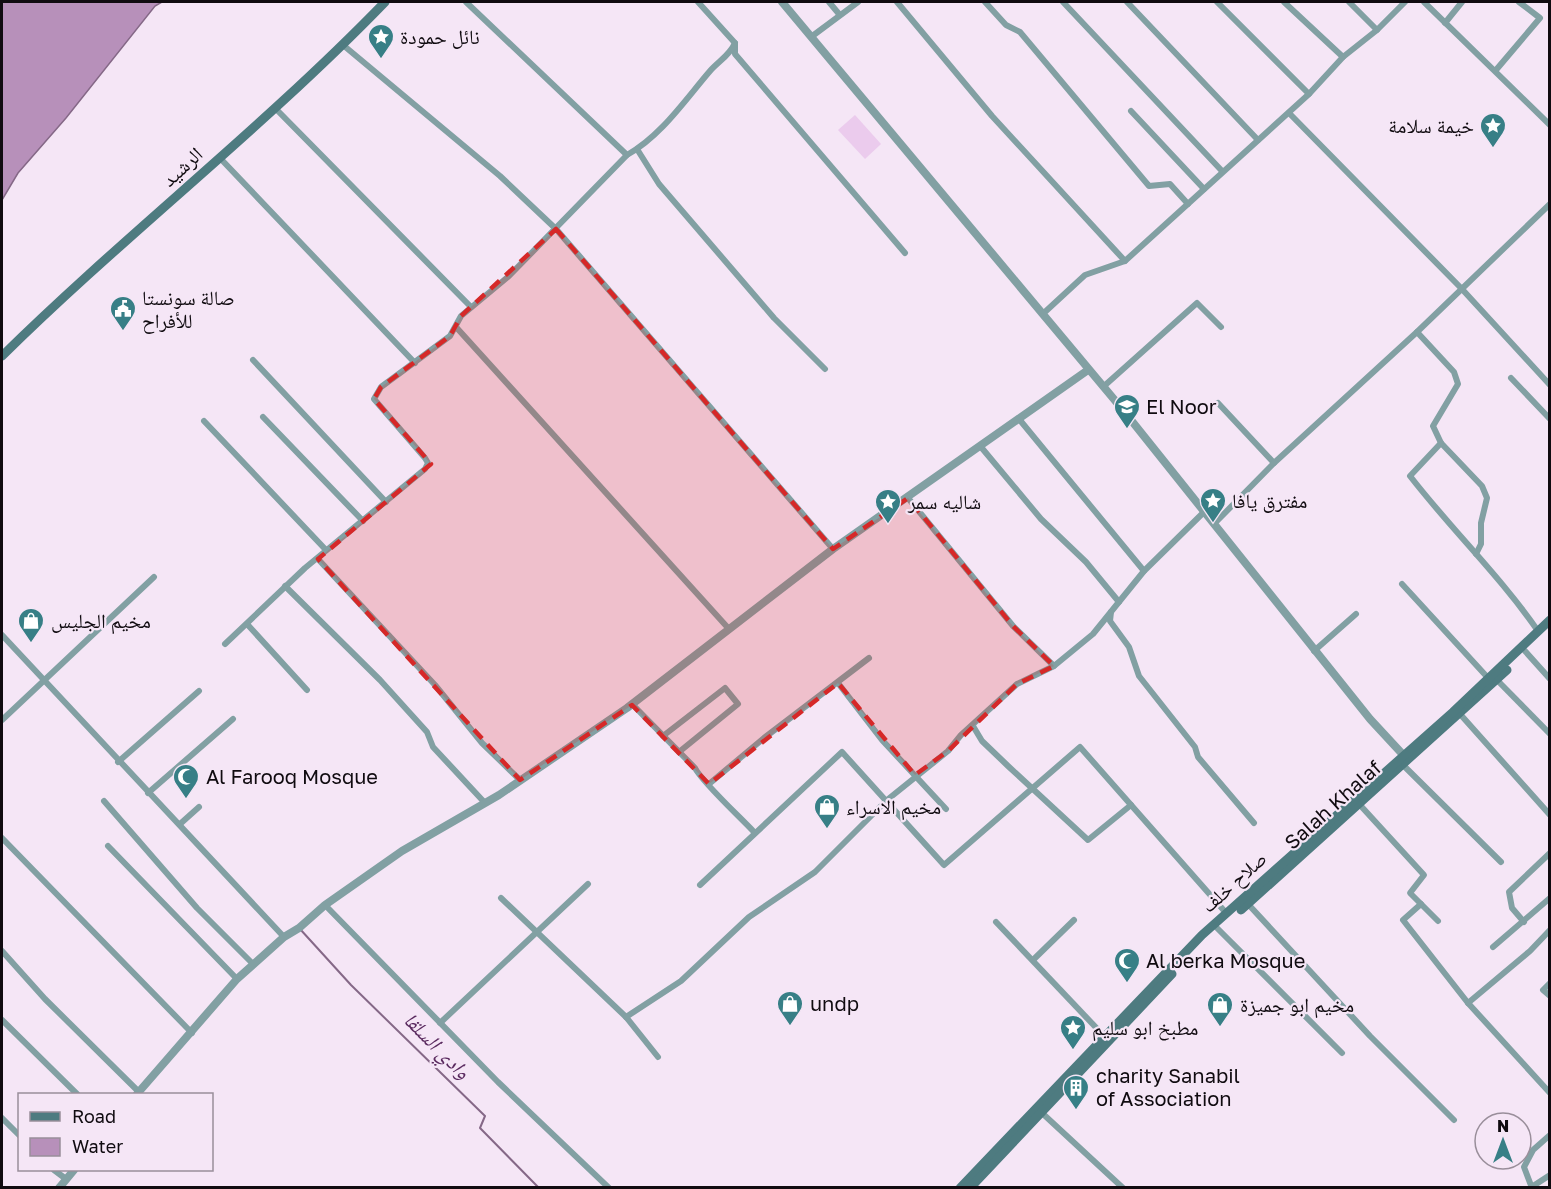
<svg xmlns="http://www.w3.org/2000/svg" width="1551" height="1189" font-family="'Golos Text','Noto Naskh Arabic',sans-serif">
<rect width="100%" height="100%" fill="#f5e6f6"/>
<path fill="#ebcbed" d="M855 115 881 144 865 159 838 130Z"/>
<path fill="#b790ba" stroke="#856887" stroke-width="1.5" d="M2 2H162L155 6 66 118 18 173 2 200Z"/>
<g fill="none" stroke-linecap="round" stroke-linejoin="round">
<path stroke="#856887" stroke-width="2" d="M300 929 351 985 485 1116 480 1128 539 1188"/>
<g stroke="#82a0a3" stroke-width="6">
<path d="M466 2 627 155"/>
<path d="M698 2 735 43V54L905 253"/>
<path d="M829 2 839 14"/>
<path d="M897 2 992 116 1125 261"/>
<path d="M985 2 1006 25 1020 32 1149 186 1170 184 1188 204"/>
<path d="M1063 2 1222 171"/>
<path d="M1127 2 1258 140"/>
<path d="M1217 2 1309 94"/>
<path d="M1284 2 1343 57"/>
<path d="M1349 2 1377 30"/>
<path d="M1424 2 1550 125"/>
<path d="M1445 23 1462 2"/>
<path d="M811 37 858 2"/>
<path d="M343 45 500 176 556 229 833 549"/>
<path d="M1496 70 1540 18 1519 2"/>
<path d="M276 109 471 307"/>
<path d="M1131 111 1204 189"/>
<path d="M1289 113 1461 288 1550 385"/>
<path d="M637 149 659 184 774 318 825 369"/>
<path d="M219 157 415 363"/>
<path d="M1046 311 1085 275 1125 261 1309 94 1343 57 1377 30 1405 2"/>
<path d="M456 327 729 629"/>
<path d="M1417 332 1454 372 1458 384 1433 426 1441 443 1482 486 1487 498 1481 523V544L1476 554"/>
<path d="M253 360 386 502"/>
<path d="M1511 378 1550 419"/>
<path d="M1103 387 1197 303 1221 327"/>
<path d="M1218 403 1274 463"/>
<path d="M263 417 363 521"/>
<path d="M1019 419 1144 571"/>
<path d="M204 421 326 550"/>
<path d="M1441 443 1410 476C1451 529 1500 576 1538 631"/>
<path d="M981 447 1041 519 1086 562 1119 602"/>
<path d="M908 498 1013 626 1054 666"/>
<path d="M1214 524 1274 463 1417 332 1550 204"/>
<path d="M318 559 435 685 482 743 520 780"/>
<path d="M1402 584 1489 679"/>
<path d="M285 586 380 680 427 732 433 747 485 803"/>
<path d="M1111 612 1110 621 1129 647 1139 676 1195 747 1198 757 1254 823"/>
<path d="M247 624 307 690"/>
<path d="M2 635 284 937"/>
<path d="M225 644 305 568 425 469 428 463 425 458 374 399 381 387 450 336 461 316 509 276 627 155C661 136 685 100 710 71 719 61 730 55 735 43"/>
<path d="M1314 651 1356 614"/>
<path d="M1525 651 1550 679"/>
<path d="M1497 680 1550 734"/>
<path d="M838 683 882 740 946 809"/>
<path d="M632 704 695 768C702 782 740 817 754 832"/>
<path d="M1460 714 1550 815"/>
<path d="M2 720 154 577"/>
<path d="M973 726 982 741 1008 766 1088 840 1131 805"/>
<path d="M663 736 725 688 738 704 679 752"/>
<path d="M118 762 199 691"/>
<path d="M1403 765 1501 862"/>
<path d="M709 784 764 738 869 658"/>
<path d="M148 793 233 719"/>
<path d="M104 801 197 908 253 964"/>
<path d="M1360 805 1424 875 1410 893 1438 921"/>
<path d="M180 824 199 807"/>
<path d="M2 838 192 1033"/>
<path d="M108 846 237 979"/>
<path d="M700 885 842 752 944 865 1080 747 1227 914"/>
<path d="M501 898 626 1017 658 1057"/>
<path d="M1248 904 1370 1036 1454 1120"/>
<path d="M1421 904 1403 920 1468 1003 1550 1093"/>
<path d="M325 905 498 1082 609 1188"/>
<path d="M996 922 1104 1036"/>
<path d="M1524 922 1512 908 1509 892 1550 853"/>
<path d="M1217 928 1342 1053"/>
<path d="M1493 947 1550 898"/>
<path d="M2 951 45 999 139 1092"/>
<path d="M1033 960 1074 920"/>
<path d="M1550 983 1543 990 1550 996"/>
<path d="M1468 1003 1530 951 1550 930"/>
<path d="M626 1017 681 981 749 917 815 872 887 800 948 751 961 735 1017 684 1054 666 1093 634 1144 571 1204 512"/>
<path d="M2 1020 77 1094"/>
<path d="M440 1023 588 884"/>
<path d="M1042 1113 1123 1188"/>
<path d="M2 1118 20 1136"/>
<path d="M54 1170 66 1179"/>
<path d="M1530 1188 1550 1175"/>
<path d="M1532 1188 1524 1167 1533 1150 1550 1135"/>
</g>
<g stroke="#82a0a3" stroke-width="8">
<path d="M782 2 1123 410 1370 719 1407 759"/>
<path d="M137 1094 237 979 284 937 299 928 325 905 402 851 499 795 627 708 833 549 1088 370"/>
<path d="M59 1188 74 1170"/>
</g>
<g stroke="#4e7b80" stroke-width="9">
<path d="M2 356C126 234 264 127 385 2"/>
<path d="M1241 910 1507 670"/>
<path d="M960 1188 1202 935 1453 712 1550 620"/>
<path d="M970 1188 1172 974"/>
</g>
</g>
<path fill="#d62828" fill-opacity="0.2" stroke="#d62828" stroke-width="4.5" stroke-dasharray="12 8" stroke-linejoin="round" d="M556 229 833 549 908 498 1013 626 1054 666 1017 684 948 751 915 775 838 683 709 784 632 705 520 780 318 559 431 464 374 399 381 387 450 336 461 316Z"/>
<defs>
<symbol id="sight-pin" viewBox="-11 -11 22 30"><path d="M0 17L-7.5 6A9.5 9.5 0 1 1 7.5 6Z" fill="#377f86" stroke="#f5e6f6"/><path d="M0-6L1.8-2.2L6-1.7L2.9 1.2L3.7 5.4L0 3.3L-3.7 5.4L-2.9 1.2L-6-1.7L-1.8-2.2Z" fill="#fff"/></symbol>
<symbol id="civic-pin" viewBox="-11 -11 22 30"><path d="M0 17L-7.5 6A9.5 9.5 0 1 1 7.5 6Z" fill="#377f86" stroke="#f5e6f6"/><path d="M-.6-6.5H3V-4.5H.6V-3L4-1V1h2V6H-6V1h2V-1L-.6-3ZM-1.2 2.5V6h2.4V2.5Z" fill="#fff"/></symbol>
<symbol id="school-pin" viewBox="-11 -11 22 30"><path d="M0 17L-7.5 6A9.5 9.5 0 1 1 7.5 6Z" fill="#377f86" stroke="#f5e6f6"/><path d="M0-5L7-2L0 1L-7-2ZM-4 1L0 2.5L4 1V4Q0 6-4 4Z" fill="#fff"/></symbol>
<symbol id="shop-pin" viewBox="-11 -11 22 30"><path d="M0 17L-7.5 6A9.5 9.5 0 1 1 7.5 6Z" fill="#377f86" stroke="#f5e6f6"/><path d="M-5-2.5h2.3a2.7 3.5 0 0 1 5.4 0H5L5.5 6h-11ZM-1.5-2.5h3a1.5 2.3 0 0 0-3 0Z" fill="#fff"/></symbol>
<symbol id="mosque-pin" viewBox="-11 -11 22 30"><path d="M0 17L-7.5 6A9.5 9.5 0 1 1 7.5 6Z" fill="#377f86" stroke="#f5e6f6"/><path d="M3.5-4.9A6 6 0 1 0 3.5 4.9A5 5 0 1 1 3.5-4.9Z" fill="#fff"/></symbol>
<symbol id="building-pin" viewBox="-11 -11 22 30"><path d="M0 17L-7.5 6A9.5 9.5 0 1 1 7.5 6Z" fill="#377f86" stroke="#f5e6f6"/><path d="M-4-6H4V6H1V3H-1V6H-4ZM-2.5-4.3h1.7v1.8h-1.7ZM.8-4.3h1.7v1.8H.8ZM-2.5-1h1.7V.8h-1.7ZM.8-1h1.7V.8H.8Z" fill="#fff"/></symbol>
</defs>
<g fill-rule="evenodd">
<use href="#sight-pin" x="366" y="22" width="30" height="40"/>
<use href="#sight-pin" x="1478" y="111" width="30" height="40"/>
<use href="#civic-pin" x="108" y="294" width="30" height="40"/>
<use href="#school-pin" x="1112" y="392" width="30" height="40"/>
<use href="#sight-pin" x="1198" y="486" width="30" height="40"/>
<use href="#sight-pin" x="873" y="487" width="30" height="40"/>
<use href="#shop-pin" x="16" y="606" width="30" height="40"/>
<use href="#mosque-pin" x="171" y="762" width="30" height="40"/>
<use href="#shop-pin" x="812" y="792" width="30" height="40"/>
<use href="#mosque-pin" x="1112" y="946" width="30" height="40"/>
<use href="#shop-pin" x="775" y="989" width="30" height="40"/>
<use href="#shop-pin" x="1205" y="990" width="30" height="40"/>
<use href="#sight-pin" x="1058" y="1013" width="30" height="40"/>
<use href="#building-pin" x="1061" y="1073" width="30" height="40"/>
</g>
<g text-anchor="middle" stroke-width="4.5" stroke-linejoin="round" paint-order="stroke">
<g font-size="20" fill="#100b10" stroke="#f5e6f6" text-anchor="start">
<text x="400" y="44">نائل حمودة</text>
<text x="1474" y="133" text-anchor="end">خيمة سلامة</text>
<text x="142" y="305">صالة سونستا<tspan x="142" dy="23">للأفراح</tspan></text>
<text x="1146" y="414">El Noor</text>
<text x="1232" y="508">مفترق يافا</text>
<text x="908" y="509">شاليه سمر</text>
<text x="51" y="628">مخيم الجليس</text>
<text x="206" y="784">Al Farooq Mosque</text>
<text x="846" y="814">مخيم الاسراء</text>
<text x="1146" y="968">Al berka Mosque</text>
<text x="810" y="1011">undp</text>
<text x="1240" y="1012">مخيم ابو جميزة</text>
<text x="1092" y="1035">مطبخ ابو سليم</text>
<text x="1096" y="1083">charity Sanabil<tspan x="1096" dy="23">of Association</tspan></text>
</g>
<g font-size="20" fill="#100b10" stroke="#f5e6f6">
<text transform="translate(182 167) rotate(-43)" y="7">الرشيد</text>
<text transform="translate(1333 805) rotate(-42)" y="7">Salah Khalaf</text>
<text transform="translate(1234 882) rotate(-42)" y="7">صلاح خلف</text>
</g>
<g font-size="21" font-style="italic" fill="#5a2a5f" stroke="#f5e6f6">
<text transform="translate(437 1046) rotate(45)" y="7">وادي السلقا</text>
</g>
</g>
<rect width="1551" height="1189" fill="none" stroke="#100b10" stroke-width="6"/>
<rect x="18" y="1093" width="195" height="78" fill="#f5e6f6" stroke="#998e9a" stroke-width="1.5"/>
<rect x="30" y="1112" width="30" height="9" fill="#4e7b80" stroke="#998e9a" stroke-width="1.5"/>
<text x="72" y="1123" font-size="18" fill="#100b10">Road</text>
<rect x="30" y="1138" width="30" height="18" fill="#b790ba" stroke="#998e9a" stroke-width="1.5"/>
<text x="72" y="1153" font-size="18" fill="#100b10">Water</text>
<g transform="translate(1503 1141)"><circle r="28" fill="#f5e6f6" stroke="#998e9a" stroke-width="1.5"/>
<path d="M0-4.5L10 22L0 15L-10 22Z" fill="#377f86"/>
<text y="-9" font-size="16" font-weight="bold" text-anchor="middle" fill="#100b10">N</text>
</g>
</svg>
